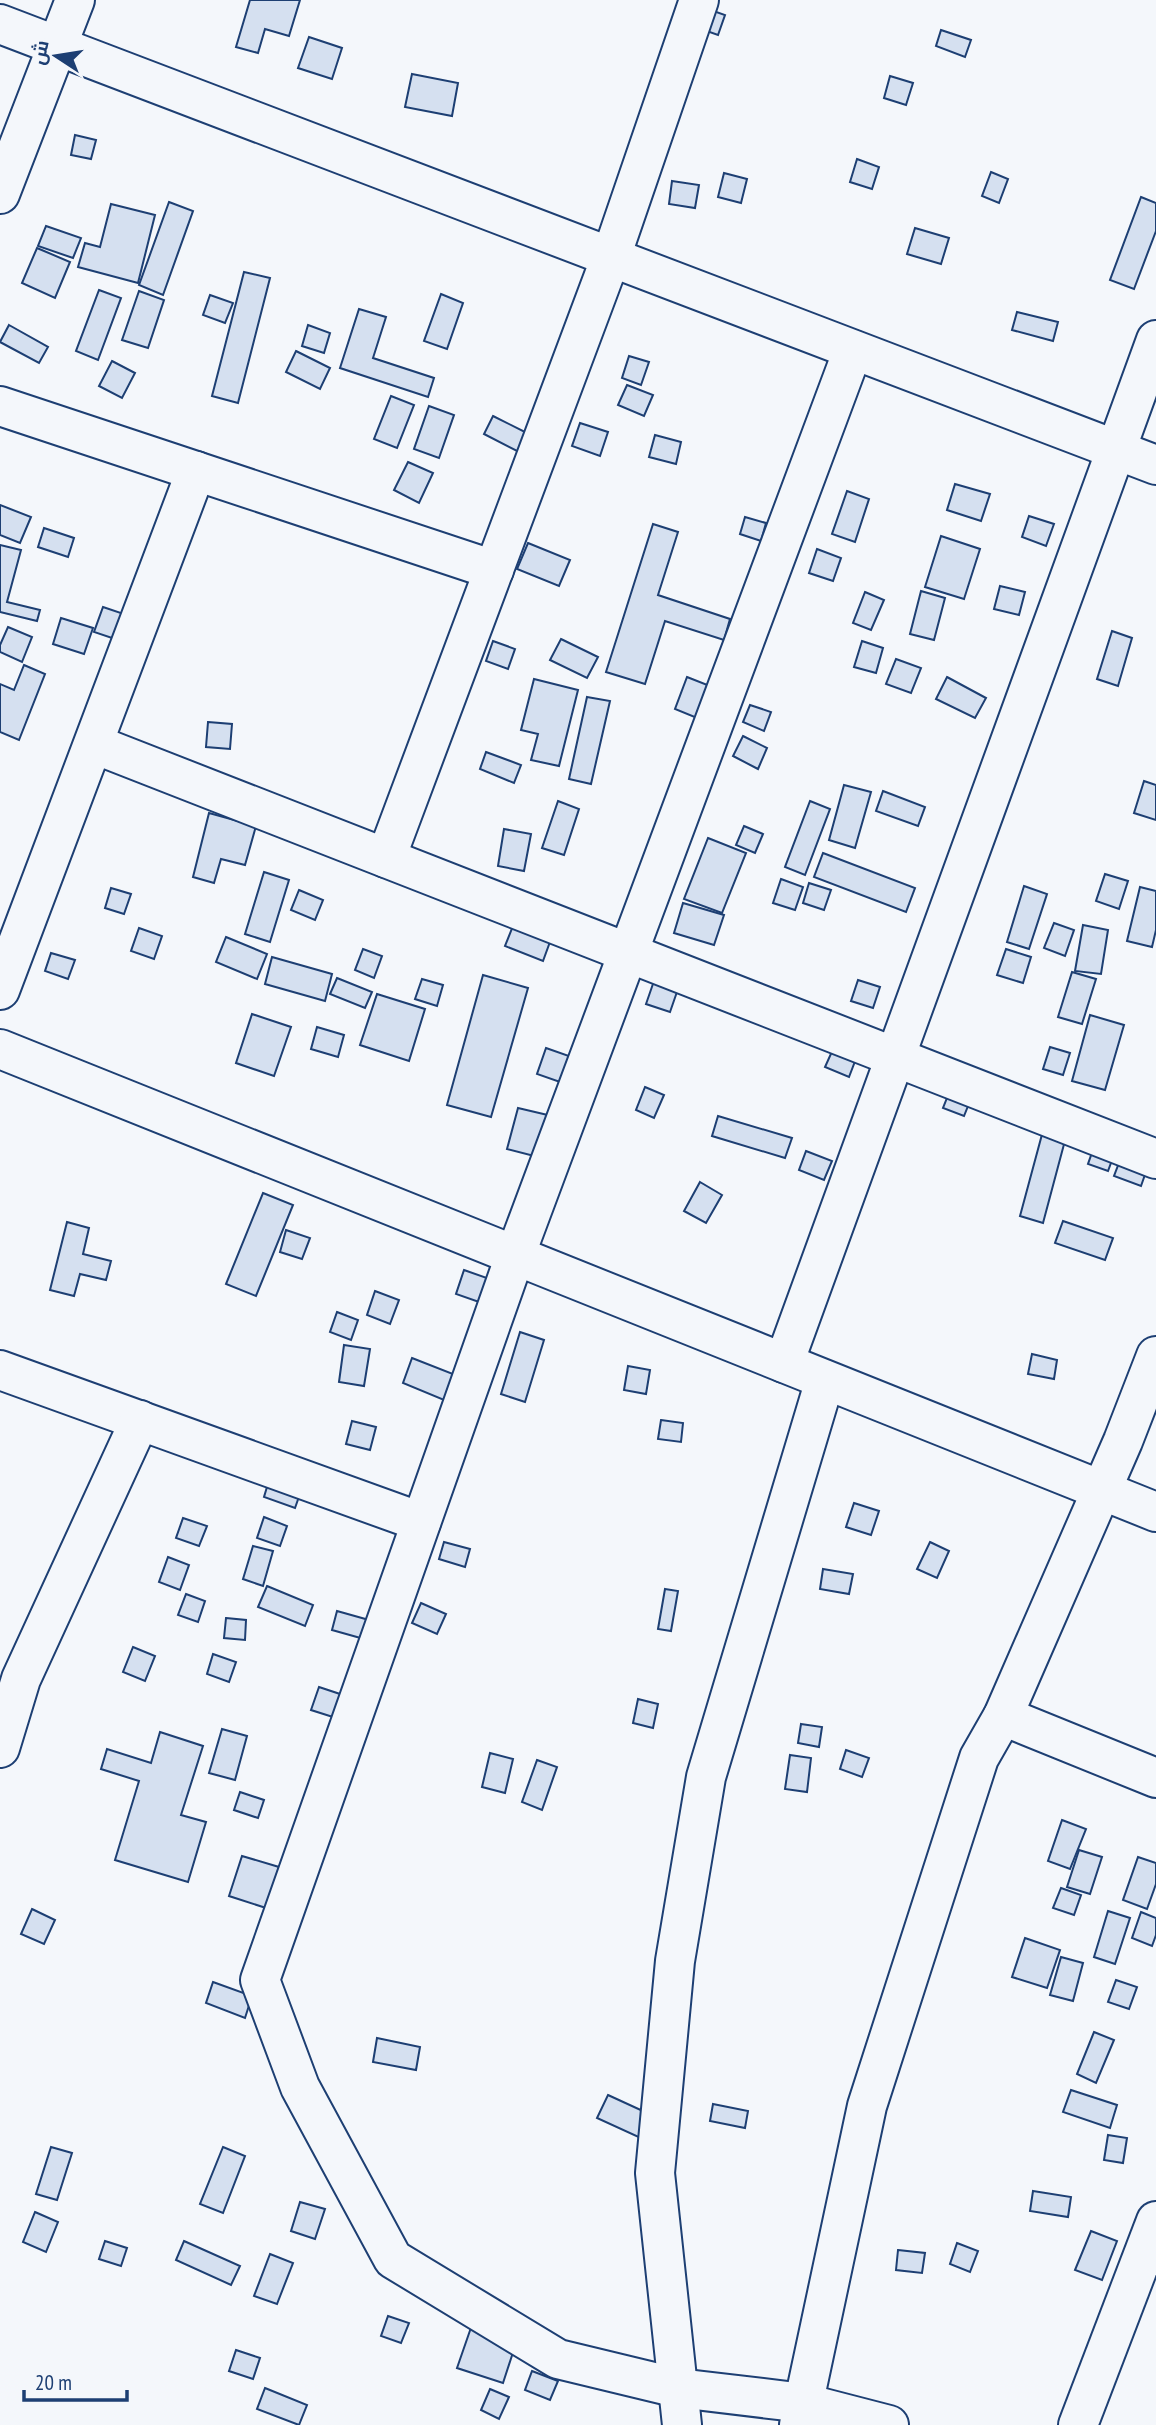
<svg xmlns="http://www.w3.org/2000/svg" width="1156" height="2425" font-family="'PT Sans Narrow',Cairo,sans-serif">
<rect width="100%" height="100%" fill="#f4f7fb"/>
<g fill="#d5e0f0" stroke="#1d3f73" stroke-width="2">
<path d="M250 0H300L289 36 265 29 258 53 236 47Z"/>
<path d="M705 8 725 15 718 35 698 28Z"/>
<path d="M941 30 971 40 965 57 936 46Z"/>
<path d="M309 37 342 48 332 79 298 68Z"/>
<path d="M412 74 458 83 452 116 405 107Z"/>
<path d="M890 76 913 83 906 105 884 98Z"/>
<path d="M75 135 96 140 91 159 71 155Z"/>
<path d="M857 159 879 167 872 189 850 182Z"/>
<path d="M991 172 1008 179 999 203 982 196Z"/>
<path d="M724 173 747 179 741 203 718 197Z"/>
<path d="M672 181 699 185 695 208 669 204Z"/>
<path d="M1141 197 1156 203V231L1134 289 1110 280Z"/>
<path d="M169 202 193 211 163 295 139 285Z"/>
<path d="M111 204 155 215 138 283 78 267 85 243 100 247Z"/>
<path d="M46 226 81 238 73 258 38 246Z"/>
<path d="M915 228 949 238 941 264 907 254Z"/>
<path d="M37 248 70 262 55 298 22 283Z"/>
<path d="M244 272 270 278 238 403 212 396Z"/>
<path d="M99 290 121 298 98 360 76 351Z"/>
<path d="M139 291 164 300 148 348 122 340Z"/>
<path d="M441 294 463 303 447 349 424 341Z"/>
<path d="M210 295 233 303 225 323 203 315Z"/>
<path d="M359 309 386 317 373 358 434 378 428 397 340 368Z"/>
<path d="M1017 312 1058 322 1053 341 1012 330Z"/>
<path d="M9 325 48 347 39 363 0 342Z"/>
<path d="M308 325 330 333 324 353 302 346Z"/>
<path d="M296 351 330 368 320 389 286 372Z"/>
<path d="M629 356 649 362 641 385 622 378Z"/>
<path d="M112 361 135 373 122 398 99 386Z"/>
<path d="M627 385 653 395 644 416 618 405Z"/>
<path d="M391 396 414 405 397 448 374 439Z"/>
<path d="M429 406 454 415 439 458 414 449Z"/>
<path d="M493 416 529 434 519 452 484 434Z"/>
<path d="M580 423 608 432 600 456 572 446Z"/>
<path d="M655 435 681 442 676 464 649 457Z"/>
<path d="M408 462 433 473 419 503 394 490Z"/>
<path d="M955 484 990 494 981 521 947 510Z"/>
<path d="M847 491 869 499 855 542 832 534Z"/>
<path d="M0 505 31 517 20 543 0 535Z"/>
<path d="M1029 516 1054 524 1046 546 1022 537Z"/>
<path d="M745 517 766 523 761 541 740 534Z"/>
<path d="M653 524 678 532 658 595 730 619 724 640 665 621 645 684 606 672Z"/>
<path d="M44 528 74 538 68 557 38 547Z"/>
<path d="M941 536 980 549 964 599 925 587Z"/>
<path d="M528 543 570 560 559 586 517 569Z"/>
<path d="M0 545 21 550 7 602 40 610 37 621 0 612Z"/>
<path d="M817 549 841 558 833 581 809 573Z"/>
<path d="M1000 586 1025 592 1019 615 994 609Z"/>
<path d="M921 591 945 598 934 640 910 634Z"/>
<path d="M865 592 884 600 871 630 853 623Z"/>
<path d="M103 607 124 614 115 639 94 632Z"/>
<path d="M61 618 93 628 84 654 53 644Z"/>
<path d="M8 627 32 637 22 662 0 652V645Z"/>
<path d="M1112 631 1132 638 1118 686 1097 679Z"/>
<path d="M561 639 598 657 587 678 550 660Z"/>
<path d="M493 641 515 649 508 669 486 661Z"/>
<path d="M862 641 883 648 876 673 854 667Z"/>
<path d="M896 659 921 668 911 693 886 684Z"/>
<path d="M24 665 45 674 19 740 0 732V684L14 690Z"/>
<path d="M687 677 710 686 697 718 675 709Z"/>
<path d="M947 677 986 698 975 718 936 699Z"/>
<path d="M534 679 578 690 559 766 531 760 538 734 521 730Z"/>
<path d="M587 697 610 701 591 784 569 779Z"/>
<path d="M750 705 771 712 764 731 743 722Z"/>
<path d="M208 722 232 724 230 749 206 747Z"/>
<path d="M743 736 767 748 758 769 733 756Z"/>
<path d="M486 752 521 765 514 783 480 769Z"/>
<path d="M1144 781 1156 785V820L1134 813Z"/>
<path d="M844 785 871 792 855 848 829 840Z"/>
<path d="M883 791 925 807 918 826 876 811Z"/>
<path d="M558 801 579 809 564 855 542 848Z"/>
<path d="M810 801 830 809 805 875 785 867Z"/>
<path d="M209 813 256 826 245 865 221 859 214 883 193 877Z"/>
<path d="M744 826 763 834 755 853 736 845Z"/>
<path d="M504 829 531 834 524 871 498 866Z"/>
<path d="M708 838 746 853 722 913 684 899Z"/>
<path d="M823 853 915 888 906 912 814 877Z"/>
<path d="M264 872 289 880 270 942 245 934Z"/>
<path d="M1105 874 1128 881 1119 909 1096 901Z"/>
<path d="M781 879 803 887 795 910 773 903Z"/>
<path d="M809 883 831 890 824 910 803 903Z"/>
<path d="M1024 886 1047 894 1029 949 1007 942Z"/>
<path d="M1140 887 1156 891V930L1152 947 1127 941Z"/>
<path d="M111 888 131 894 124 914 105 908Z"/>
<path d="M299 890 323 900 315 920 291 910Z"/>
<path d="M683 903 724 915 714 945 674 933Z"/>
<path d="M1054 923 1074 930 1065 956 1044 948Z"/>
<path d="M1083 925 1108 930 1101 974 1075 971Z"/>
<path d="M513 926 551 939 543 961 505 946Z"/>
<path d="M139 928 162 936 154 959 131 951Z"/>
<path d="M226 937 267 954 257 979 216 962Z"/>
<path d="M363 949 382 956 374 978 355 970Z"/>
<path d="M1006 949 1031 957 1023 983 997 975Z"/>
<path d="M51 953 75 960 68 979 45 971Z"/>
<path d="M272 957 332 974 325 1001 265 984Z"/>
<path d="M1072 972 1096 979 1082 1024 1058 1017Z"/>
<path d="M483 975 528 988 491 1117 447 1105Z"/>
<path d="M337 978 372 992 365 1008 330 994Z"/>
<path d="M422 979 443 985 437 1006 415 999Z"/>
<path d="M858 980 880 987 873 1008 851 1001Z"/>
<path d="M654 981 678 989 670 1012 646 1004Z"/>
<path d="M377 994 425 1009 409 1061 360 1045Z"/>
<path d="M252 1014 291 1027 274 1076 236 1063Z"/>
<path d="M1090 1015 1124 1025 1105 1090 1072 1081Z"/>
<path d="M317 1027 344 1035 338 1057 311 1049Z"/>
<path d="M834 1047 857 1056 849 1077 825 1067Z"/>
<path d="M1050 1047 1070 1053 1063 1075 1043 1069Z"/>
<path d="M546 1048 569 1056 560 1082 537 1074Z"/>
<path d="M645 1087 664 1095 654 1118 636 1110Z"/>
<path d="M951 1088 972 1096 964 1116 943 1108Z"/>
<path d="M518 1108 552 1116 542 1158 507 1149Z"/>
<path d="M718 1116 792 1138 785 1158 712 1136Z"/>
<path d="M1044 1127 1067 1133 1043 1223 1020 1216Z"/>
<path d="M1095 1144 1115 1152 1108 1171 1088 1164Z"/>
<path d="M806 1151 832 1161 824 1180 799 1170Z"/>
<path d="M1122 1155 1148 1166 1141 1186 1114 1176Z"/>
<path d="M700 1182 722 1195 706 1223 684 1211Z"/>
<path d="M263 1193 293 1205 256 1296 226 1284Z"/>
<path d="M1063 1221 1113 1238 1105 1260 1055 1243Z"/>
<path d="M67 1222 89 1228 83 1254 111 1261 106 1280 80 1274 74 1296 50 1290Z"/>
<path d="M286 1230 310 1238 302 1259 280 1252Z"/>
<path d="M464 1270 487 1278 479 1302 456 1294Z"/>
<path d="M375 1291 399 1300 390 1324 367 1315Z"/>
<path d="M337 1312 358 1320 351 1340 330 1332Z"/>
<path d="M520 1332 544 1340 525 1402 501 1394Z"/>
<path d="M344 1345 370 1349 364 1386 339 1382Z"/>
<path d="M1032 1354 1057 1360 1054 1379 1028 1374Z"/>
<path d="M412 1358 453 1374 444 1400 403 1383Z"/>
<path d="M628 1366 650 1370 646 1394 624 1390Z"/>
<path d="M661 1420 683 1423 681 1442 658 1439Z"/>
<path d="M352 1421 376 1427 370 1450 346 1444Z"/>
<path d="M270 1477 302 1488 295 1508 264 1497Z"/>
<path d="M854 1503 879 1511 871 1535 846 1527Z"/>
<path d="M264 1517 287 1526 280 1546 257 1538Z"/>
<path d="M183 1518 207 1526 199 1546 176 1538Z"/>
<path d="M444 1542 470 1549 465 1567 439 1559Z"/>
<path d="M930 1542 949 1551 937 1578 917 1569Z"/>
<path d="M253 1546 273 1551 263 1586 243 1579Z"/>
<path d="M168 1557 189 1565 180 1590 159 1582Z"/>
<path d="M823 1569 853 1574 849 1594 820 1589Z"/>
<path d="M267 1586 313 1605 305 1626 258 1607Z"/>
<path d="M665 1589 678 1591 671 1631 658 1629Z"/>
<path d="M186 1594 205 1601 198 1622 178 1615Z"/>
<path d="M421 1603 446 1614 437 1634 412 1623Z"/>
<path d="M337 1611 369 1620 364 1639 332 1630Z"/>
<path d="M226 1618 246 1620 245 1640 224 1638Z"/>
<path d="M133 1647 155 1656 145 1681 123 1672Z"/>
<path d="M213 1654 236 1662 229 1682 207 1674Z"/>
<path d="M319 1687 343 1695 336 1718 311 1710Z"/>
<path d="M638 1699 658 1704 653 1728 633 1723Z"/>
<path d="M801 1724 822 1727 819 1747 798 1743Z"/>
<path d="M222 1729 247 1736 235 1780 209 1773Z"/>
<path d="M160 1732 203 1746 181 1815 206 1822 188 1882 115 1860 139 1781 101 1769 107 1749 151 1763Z"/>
<path d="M846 1750 869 1758 862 1777 840 1769Z"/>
<path d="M490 1753 513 1759 505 1793 482 1787Z"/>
<path d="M790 1755 811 1758 807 1792 785 1789Z"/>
<path d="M537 1760 557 1767 542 1810 522 1802Z"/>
<path d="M240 1792 264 1800 258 1818 234 1810Z"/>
<path d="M1062 1820 1086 1829 1070 1869 1048 1861Z"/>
<path d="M1079 1850 1102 1857 1090 1894 1067 1887Z"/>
<path d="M242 1856 279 1867 266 1908 229 1896Z"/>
<path d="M1138 1857 1156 1863V1884L1147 1909 1123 1900Z"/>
<path d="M1061 1888 1081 1895 1074 1915 1053 1908Z"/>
<path d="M32 1909 55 1920 44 1944 21 1934Z"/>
<path d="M1108 1911 1130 1918 1115 1964 1094 1957Z"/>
<path d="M1141 1912 1156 1918V1935L1152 1946 1132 1938Z"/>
<path d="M1025 1938 1060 1950 1047 1988 1012 1977Z"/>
<path d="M1061 1957 1083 1963 1073 2001 1050 1995Z"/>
<path d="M1116 1980 1137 1987 1129 2009 1108 2002Z"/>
<path d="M213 1982 252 1996 245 2018 206 2003Z"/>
<path d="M1094 2032 1114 2040 1096 2083 1077 2074Z"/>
<path d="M377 2038 420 2047 416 2070 373 2062Z"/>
<path d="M1071 2090 1117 2105 1110 2128 1063 2112Z"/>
<path d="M608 2095 656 2117 645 2140 597 2118Z"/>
<path d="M713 2104 748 2111 745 2128 710 2121Z"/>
<path d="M1108 2135 1127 2138 1123 2163 1104 2160Z"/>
<path d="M51 2147 72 2153 57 2200 36 2194Z"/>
<path d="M223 2147 245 2156 223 2213 200 2204Z"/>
<path d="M1033 2191 1071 2197 1068 2217 1030 2211Z"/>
<path d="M300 2202 325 2209 315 2239 291 2231Z"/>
<path d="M35 2212 58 2222 46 2252 23 2242Z"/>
<path d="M1091 2231 1117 2241 1102 2280 1075 2270Z"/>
<path d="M105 2241 127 2248 121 2266 99 2259Z"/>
<path d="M184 2241 240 2266 231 2285 176 2260Z"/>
<path d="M957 2243 978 2251 970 2272 950 2264Z"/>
<path d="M898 2250 925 2253 922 2273 896 2270Z"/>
<path d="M270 2254 293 2263 277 2304 254 2296Z"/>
<path d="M388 2316 409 2323 401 2343 381 2336Z"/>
<path d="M474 2319 519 2334 503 2383 457 2368Z"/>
<path d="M236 2350 260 2358 253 2379 229 2371Z"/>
<path d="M532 2371 558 2381 550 2400 525 2390Z"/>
<path d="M265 2388 307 2405 299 2425 257 2409Z"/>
<path d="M490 2389 509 2397 499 2419 481 2410Z"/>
</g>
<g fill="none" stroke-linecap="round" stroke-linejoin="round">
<defs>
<g id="minor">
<path d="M0 24 1156 465"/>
<path d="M0 194 75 0"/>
<path d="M853 350 515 1256 260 1980 300 2087 393 2259 558 2359 678 2388 804 2403 889 2425"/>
<path d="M0 406 494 570"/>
<path d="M94 744 1156 1159"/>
<path d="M386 858 611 257 699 0"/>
<path d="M0 990 196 471"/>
<path d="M0 1049 1156 1512"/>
<path d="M784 1363 1156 340"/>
<path d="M0 1370 421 1522"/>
<path d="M1003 1716 1156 1778"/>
<path d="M0 1748 21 1679 140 1420"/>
<path d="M682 2425 655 2173 675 1961 706 1777 825 1380"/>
<path d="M799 2425 867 2106 979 1758 1003 1716 1123 1441 1156 1356"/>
<path d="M1078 2425 1156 2221"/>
</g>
</defs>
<use href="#minor" stroke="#1d3f73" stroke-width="42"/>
<use href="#minor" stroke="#f4f7fb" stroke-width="38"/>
</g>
<g transform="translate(56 56) rotate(282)" stroke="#f4f7fb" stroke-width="5" paint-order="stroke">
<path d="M0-5L12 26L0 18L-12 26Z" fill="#1d3f73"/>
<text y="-10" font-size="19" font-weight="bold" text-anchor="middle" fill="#1d3f73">ش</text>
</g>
<path d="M24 2390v10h103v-10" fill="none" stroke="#1d3f73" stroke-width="3.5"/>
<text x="35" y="2390" font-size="21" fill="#1d3f73" stroke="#f4f7fb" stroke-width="5" paint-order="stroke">20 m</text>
</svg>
